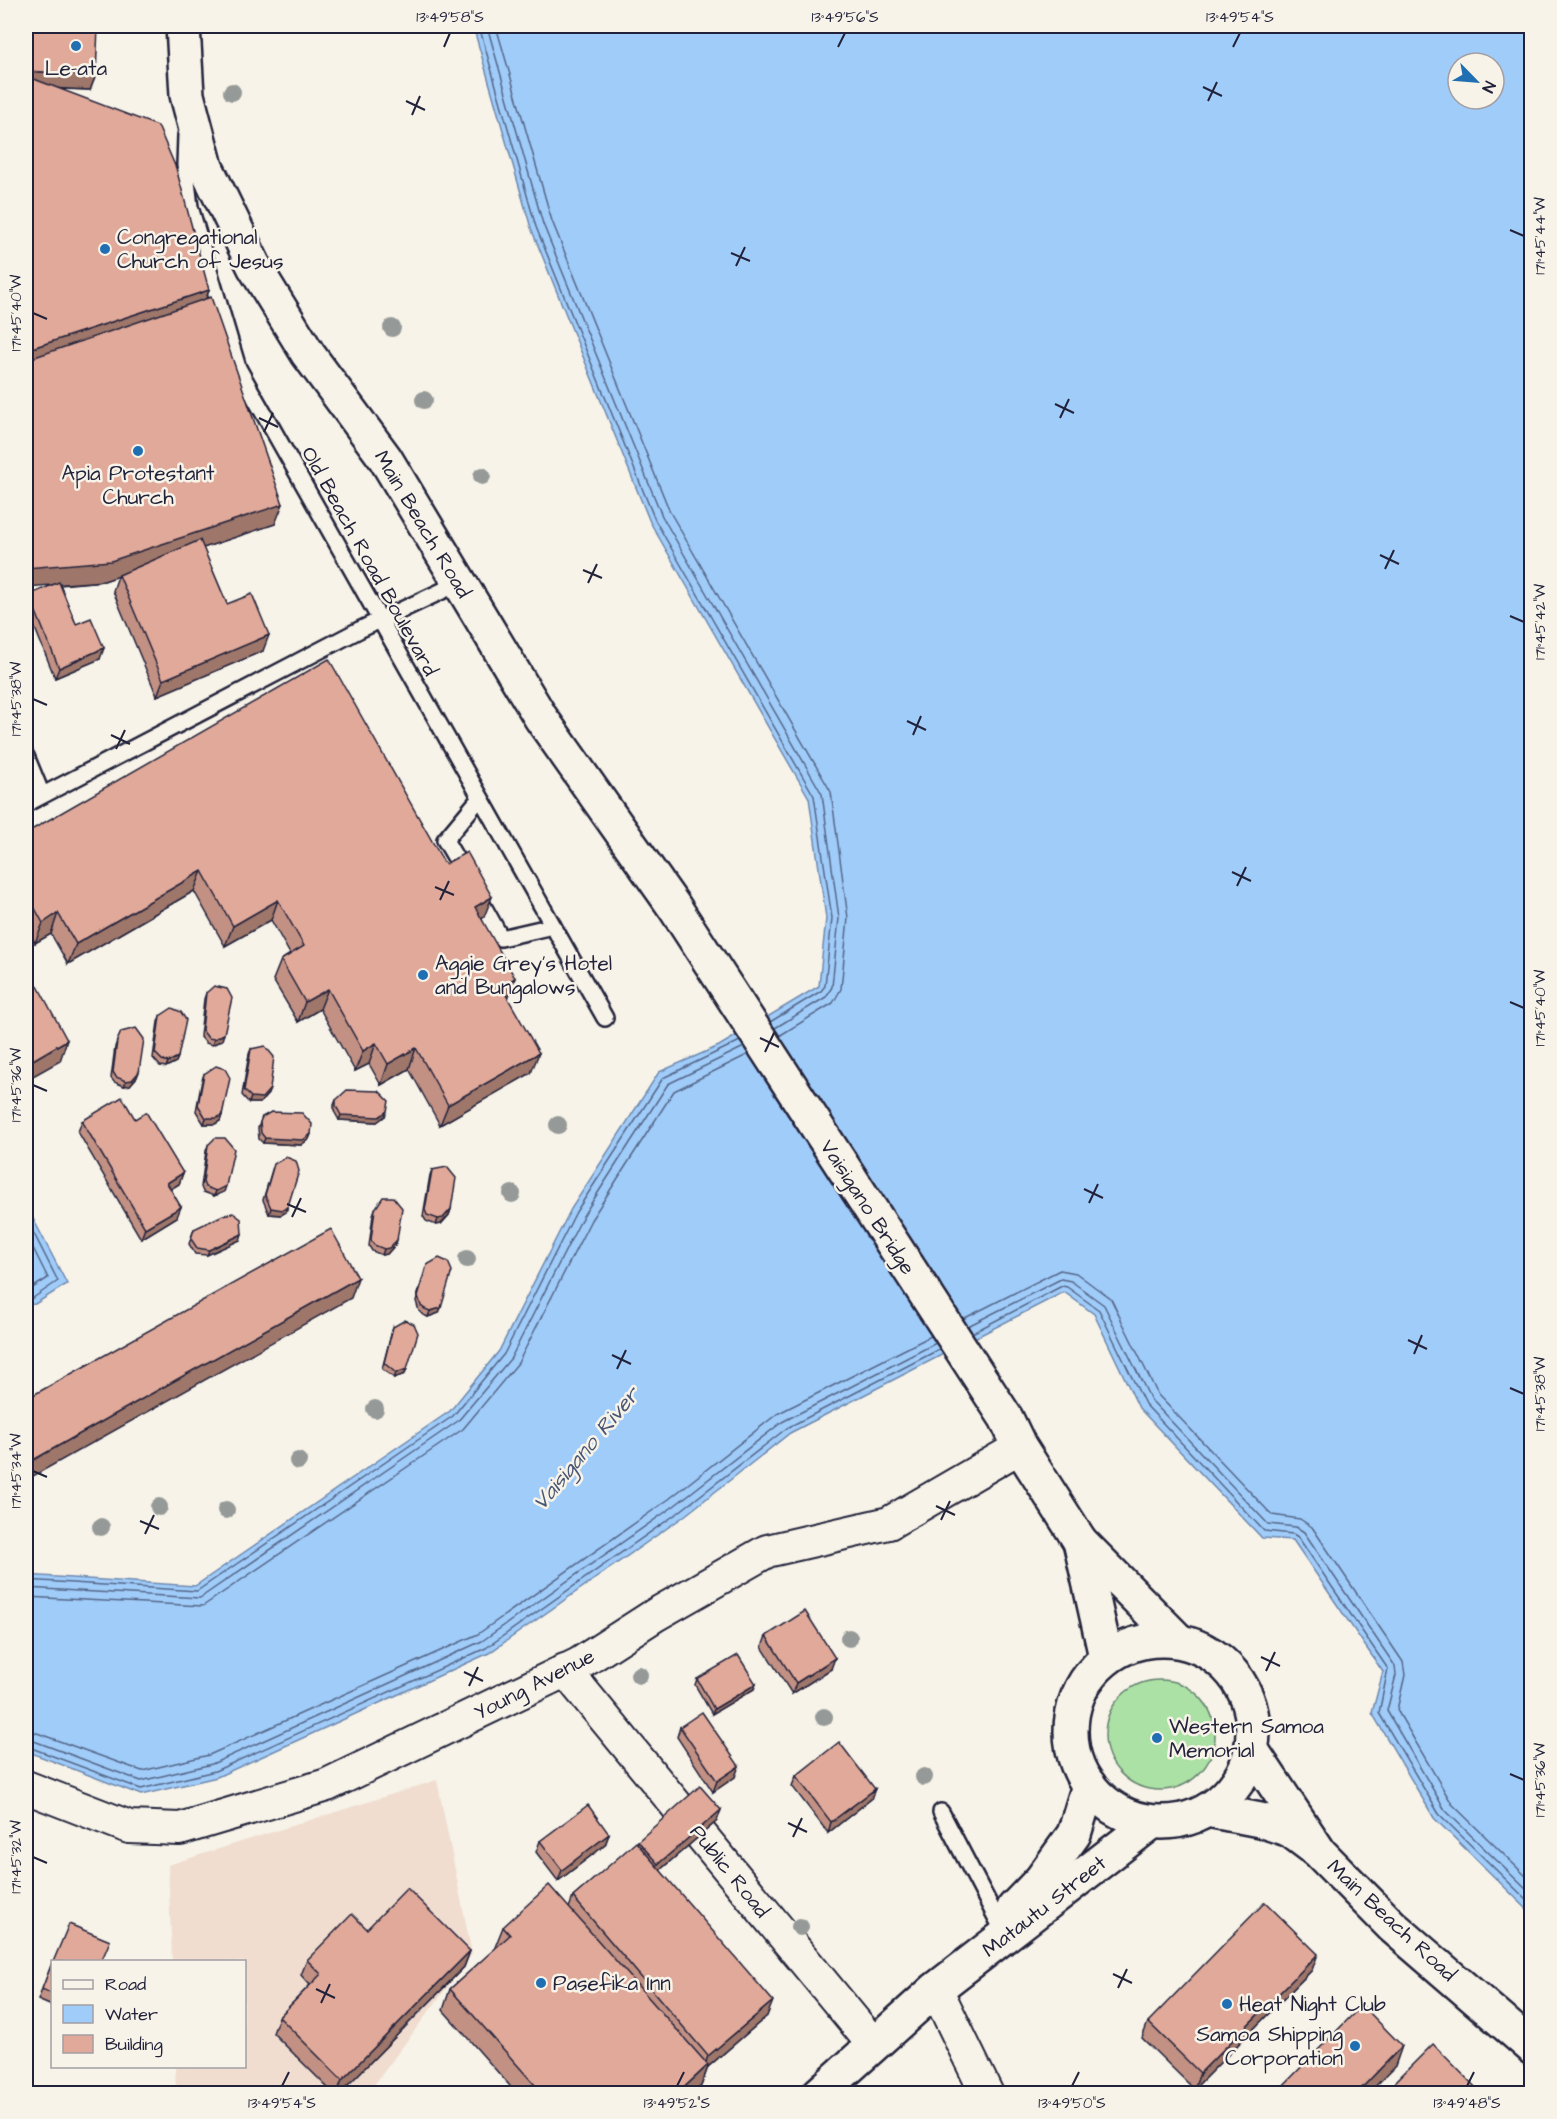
<svg xmlns="http://www.w3.org/2000/svg" width="1557" height="2119" font-family="'Architects Daughter',sans-serif">
<rect width="100%" height="100%" fill="#f7f3e8"/>
<filter id="ink" filterUnits="userSpaceOnUse"><feTurbulence type="fractalNoise" baseFrequency=".0167" numOctaves="2"/><feDisplacementMap in="SourceGraphic" scale="12" xChannelSelector="R" yChannelSelector="G"/><feConvolveMatrix kernelMatrix="1 2 1 2 8 2 1 2 1" color-interpolation-filters="sRGB"/></filter>
<g filter="url(#ink)">
<path fill="#f0ddd0" d="M437 1780 472 1954 368 2093H176L175 2067 244 2066V1962L172 1961 168 1865Z"/>
<circle fill="#abe1a5" stroke="#668270" stroke-width="1.5" cx="1160" cy="1735" r="55"/>
<g fill="#a0ccfa" stroke="#6e88ae" stroke-width="1.5" fill-rule="evenodd">
<path d="M473 26H1531V1913L1434 1818 1372 1713 1383 1672 1293 1540 1262 1538 1139 1408 1094 1314 1064 1292 790 1433 683 1517 489 1653 217 1777 141 1795 26 1751V1575L195 1586 450 1411 499 1351 571 1209 659 1072 719 1046 819 986 826 918 809 798 650 522 531 228ZM1458 63H1494V99H1458Z"/>
<path d="M26 1205 67 1284 35 1304 26 1305Z"/>
</g>
<g fill="none" stroke-linecap="round" stroke-linejoin="round">
<g stroke="#546687" stroke-width="1.5">
<path d="M479 26 536 227 655 520 814 796 832 918 825 986 821 991 770 1022"/>
<path d="M487 26 543 224 662 516 822 794 839 918 832 987 826 997 775 1028"/>
<path d="M496 26 552 221 670 512 831 792 848 918 841 989 833 1003 779 1036"/>
<path d="M26 1218 58 1281 33 1298 26 1299"/>
<path d="M26 1234 48 1278 26 1292"/>
<path d="M963 1319 1060 1270 1076 1273 1111 1299 1158 1395 1272 1515 1300 1519 1312 1527 1403 1662 1405 1675 1397 1710 1452 1804 1532 1882"/>
<path d="M968 1326 1061 1279 1071 1281 1104 1305 1151 1400 1268 1524 1296 1527 1304 1532 1395 1666 1396 1675 1387 1711 1445 1810 1532 1895"/>
<path d="M972 1333 1062 1286 1067 1287 1099 1310 1145 1404 1264 1531 1293 1534 1298 1537 1388 1669 1379 1713 1439 1814 1532 1905"/>
<path d="M26 1580 197 1591 453 1416 504 1354 576 1212 663 1078 740 1041"/>
<path d="M26 1588 200 1598 458 1421 511 1358 583 1216 668 1084 744 1047"/>
<path d="M26 1597 203 1606 463 1429 518 1363 591 1220 674 1091 749 1054"/>
<path d="M26 1729 142 1771 209 1755 478 1634 669 1499 777 1414 931 1336"/>
<path d="M26 1738 141 1781 212 1764 482 1641 674 1506 782 1422 936 1343"/>
<path d="M26 1746 141 1789 215 1771 486 1648 679 1512 787 1428 940 1349"/>
</g>
<defs>
<g id="lane">
<path d="M186 135 185 165 190 207 238 368 605 1018"/>
<path d="M26 756 42 795"/>
<path d="M26 804 359 630 459 583"/>
<path d="M465 874 445 840 480 798"/>
<path d="M477 895 501 938 553 926"/>
<path d="M941 1812 999 1923"/>
</g>
<g id="street">
<path d="M565 1670 873 2044"/>
<path d="M26 1787 129 1827 180 1829 327 1785 579 1664 655 1615 767 1551 889 1523 1020 1447"/>
<path d="M936 1989 987 2094"/>
</g>
<g id="secondary">
<path d="M1251 1749 1320 1853 1392 1926 1532 2047"/>
<path d="M1208 1810 1260 1820 1290 1830 1314 1848"/>
</g>
<g id="primary">
<path d="M183 26 187 95 206 167 254 266 308 354 385 458 541 718 675 908 1006 1418 1020 1447 1080 1541 1178 1640"/>
<path d="M1080 1541 1106 1657"/>
<circle cx="1162" cy="1731" r="91"/>
<path d="M1014 1908 1041 1880 1074 1834 1089 1785"/>
<path d="M819 2094 936 1989 1152 1822"/>
</g>
</defs>
<use href="#lane" stroke="#22223b" stroke-width="20"/>
<use href="#street" stroke="#22223b" stroke-width="36"/>
<use href="#secondary" stroke="#22223b" stroke-width="38"/>
<use href="#primary" stroke="#22223b" stroke-width="38"/>
<use href="#lane" stroke="#f7f3e8" stroke-width="15"/>
<use href="#street" stroke="#f7f3e8" stroke-width="32"/>
<use href="#secondary" stroke="#f7f3e8" stroke-width="33"/>
<use href="#primary" stroke="#f7f3e8" stroke-width="33"/>
</g>
<g fill="#959a98">
<circle cx="232" cy="92" r="9"/>
<circle cx="392" cy="328" r="9"/>
<circle cx="424" cy="400" r="9"/>
<circle cx="482" cy="476" r="9"/>
<circle cx="558" cy="1125" r="9"/>
<circle cx="512" cy="1194" r="9"/>
<circle cx="467" cy="1259" r="9"/>
<circle cx="375" cy="1409" r="9"/>
<circle cx="298" cy="1461" r="9"/>
<circle cx="159" cy="1507" r="9"/>
<circle cx="226" cy="1510" r="9"/>
<circle cx="101" cy="1527" r="9"/>
<circle cx="849" cy="1638" r="9"/>
<circle cx="639" cy="1675" r="9"/>
<circle cx="824" cy="1717" r="9"/>
<circle cx="924" cy="1777" r="9"/>
<circle cx="800" cy="1927" r="9"/>
</g>
<g fill="#c29184" stroke="#22223b" stroke-width="1.5">
<path d="M26 26 96 75 90 90 59 89 209 290 206 299 275 524 203 548 227 604 263 651 157 696 113 591 118 576 104 581 60 585 76 624 100 659 55 678 26 606 29 595 53 585Z"/>
<path d="M26 833 445 864 484 917 482 919 531 1073 440 1125 409 1069 381 1085 369 1064 355 1071 320 1009 298 1022 273 980 281 960 290 954 271 920 225 946 194 891 68 964 51 934 35 943 26 925Z"/>
<path d="M206 993 222 1040 212 1045 206 1043 200 1036 204 999Z"/>
<path d="M160 1016 178 1057 176 1062 166 1067 160 1066 153 1058 158 1022Z"/>
<path d="M117 1041 137 1077 130 1085 124 1086 114 1082 111 1078 115 1047Z"/>
<path d="M251 1049 268 1094 260 1103H249L242 1095 249 1054Z"/>
<path d="M204 1074 222 1115 220 1121 215 1124H204L196 1111 202 1080Z"/>
<path d="M336 1100 385 1116 377 1122 339 1120 334 1111V1105Z"/>
<path d="M262 1117 311 1134 309 1139 301 1145 263 1143 259 1139 258 1128Z"/>
<path d="M135 1119 183 1173 179 1184 170 1189 177 1217 141 1239 78 1132 82 1121Z"/>
<path d="M208 1145 224 1192 214 1196 203 1192 201 1187 206 1151Z"/>
<path d="M272 1170 286 1212 281 1215 269 1214 263 1200Z"/>
<path d="M432 1170 451 1209 449 1215 441 1224 436 1225 426 1221 423 1216 430 1175Z"/>
<path d="M375 1209 397 1240 395 1245 387 1254 382 1255 372 1251 369 1246 373 1215Z"/>
<path d="M194 1229 240 1240 207 1255 195 1254 189 1244Z"/>
<path d="M425 1270 439 1313 428 1317 423 1315 419 1311 416 1301Z"/>
<path d="M393 1327 405 1374 394 1378 382 1369Z"/>
<path d="M766 1636 831 1669 792 1694 762 1647Z"/>
<path d="M697 1679 756 1684 754 1689 712 1714 695 1685Z"/>
<path d="M680 1727 735 1777 713 1792 677 1737Z"/>
<path d="M796 1776 871 1799 828 1833 792 1786Z"/>
<path d="M717 1821 660 1870 767 2016 708 2067 701 2086 692 2094H517L443 2010 450 1989 496 1948 495 1947 503 1927 569 1908 573 1897 637 1843 638 1841Z"/>
<path d="M609 1834 605 1845 558 1881 536 1852 540 1841Z"/>
<path d="M367 1929 470 1951 464 1967 339 2094H334L273 2033 279 2017 310 1985 301 1975 307 1960Z"/>
<path d="M52 1963V2006L38 2000Z"/>
<path d="M1312 1970 1194 2089 1142 2038 1148 2022Z"/>
</g>
<g fill="#9e766b" stroke="#22223b" stroke-width="1.5">
<path d="M26 71 96 75 90 90 26 87Z"/>
<path d="M209 290 202 310 26 368V350Z"/>
<path d="M283 504 275 524 104 581 26 587V568Z"/>
<path d="M269 635 263 651 157 696 163 680Z"/>
<path d="M104 648 100 659 55 678 59 668Z"/>
<path d="M202 871 194 891 68 964 76 944Z"/>
<path d="M492 897 484 917 468 927 475 907Z"/>
<path d="M278 900 271 920 225 946 233 926Z"/>
<path d="M58 913 51 934 35 943 43 923Z"/>
<path d="M515 978 508 999 501 986Z"/>
<path d="M328 989 320 1009 298 1022 305 1002Z"/>
<path d="M224 1034 222 1040 212 1045 214 1039Z"/>
<path d="M67 1040 60 1061 26 1080V1064Z"/>
<path d="M376 1043 369 1064 355 1071 363 1051Z"/>
<path d="M416 1048 409 1069 381 1085 388 1064Z"/>
<path d="M539 1053 531 1073 440 1125 448 1105Z"/>
<path d="M178 1057 176 1062 166 1067 168 1062Z"/>
<path d="M139 1072 137 1077 130 1085 124 1086 126 1081Z"/>
<path d="M270 1089 268 1094 260 1103H249L251 1097Z"/>
<path d="M387 1111 385 1116 377 1122 339 1120 341 1115Z"/>
<path d="M222 1115 220 1121 215 1124H204L206 1118Z"/>
<path d="M311 1134 309 1139 301 1145 263 1143 265 1138Z"/>
<path d="M183 1173 179 1184 163 1194 167 1183Z"/>
<path d="M226 1186 224 1192 214 1196 216 1191Z"/>
<path d="M288 1206 286 1212 281 1215 269 1214 271 1208Z"/>
<path d="M181 1207 177 1217 141 1239 145 1228Z"/>
<path d="M451 1209 449 1215 441 1224 436 1225 438 1219Z"/>
<path d="M242 1234 240 1240 207 1255 209 1250Z"/>
<path d="M397 1240 395 1245 387 1254 382 1255 384 1249Z"/>
<path d="M358 1278 351 1298 26 1480V1464Z"/>
<path d="M441 1308 439 1313 428 1317 430 1311Z"/>
<path d="M407 1369 405 1374 394 1378 396 1373Z"/>
<path d="M835 1658 831 1669 792 1694 796 1683Z"/>
<path d="M756 1684 754 1689 712 1714 714 1709Z"/>
<path d="M739 1766 735 1777 713 1792 717 1781Z"/>
<path d="M875 1789 871 1799 828 1833 831 1822Z"/>
<path d="M721 1810 717 1821 654 1875 658 1864Z"/>
<path d="M609 1834 605 1845 558 1881 562 1870Z"/>
<path d="M470 1951 464 1967 339 2094H337L342 2080Z"/>
<path d="M1318 1954 1312 1970 1194 2089 1200 2073Z"/>
<path d="M773 2001 767 2016 708 2067 701 2086 692 2094H677L703 2070 708 2056Z"/>
<path d="M1402 2046 1395 2066 1368 2094H1356Z"/>
</g>
<g fill="#e1a999" stroke="#22223b" stroke-width="1.5">
<path d="M26 26H98L96 75 26 71Z"/>
<path d="M26 76 158 126 176 168 209 290 26 350Z"/>
<path d="M211 297 283 504 111 561 26 568V360Z"/>
<path d="M200 540 227 604 252 594 269 635 163 680 119 575Z"/>
<path d="M59 582 76 624 91 618 104 648 59 668 29 595Z"/>
<path d="M329 659 445 864 467 852 492 897 475 907 515 978 501 986 539 1053 448 1105 416 1048 388 1064 376 1043 363 1051 328 989 305 1002 281 960 304 946 278 900 233 926 202 871 76 944 58 913 43 923 26 892V833Z"/>
<path d="M26 964 67 1040 26 1064Z"/>
<path d="M214 986 227 989 232 998 224 1034 214 1039 208 1038 202 1030 206 993Z"/>
<path d="M172 1008 181 1012 186 1020 178 1057 168 1062 162 1060 155 1053 160 1016Z"/>
<path d="M136 1028 144 1039 139 1072 132 1080 126 1081 116 1077 113 1072 117 1041 121 1032Z"/>
<path d="M265 1046 274 1057 270 1089 262 1098 251 1097 244 1090 251 1049Z"/>
<path d="M216 1066 225 1069 230 1078 222 1115 217 1118H206L198 1105 204 1074Z"/>
<path d="M347 1090 379 1091 389 1101 387 1111 379 1117 341 1115 336 1106V1100Z"/>
<path d="M122 1097 135 1119 146 1112 183 1173 167 1183 181 1207 145 1228 82 1121Z"/>
<path d="M271 1112 302 1113 312 1124 311 1134 303 1140 265 1138 261 1133 260 1122 262 1117Z"/>
<path d="M215 1138H225L234 1149 226 1186 216 1191 205 1187 203 1182 208 1145Z"/>
<path d="M286 1157 296 1161 299 1171 288 1206 283 1210 271 1208 265 1195 274 1164Z"/>
<path d="M447 1167 456 1178 451 1209 443 1218 438 1219 427 1215 425 1210 432 1170Z"/>
<path d="M383 1197H393L402 1208 397 1240 389 1248 384 1249 374 1245 371 1240 375 1209Z"/>
<path d="M233 1213 241 1219 242 1234 209 1250 197 1248 191 1239 194 1229 223 1215Z"/>
<path d="M331 1229 358 1278 26 1464V1399Z"/>
<path d="M439 1258 448 1262 452 1271 441 1308 430 1311 425 1309 421 1306 418 1296 427 1265Z"/>
<path d="M405 1320 414 1324 418 1333 407 1369 396 1373 384 1363 393 1327Z"/>
<path d="M805 1611 835 1658 796 1683 766 1636Z"/>
<path d="M738 1655 756 1684 714 1709 697 1679Z"/>
<path d="M702 1712 739 1766 717 1781 680 1727Z"/>
<path d="M839 1742 875 1789 831 1822 796 1776Z"/>
<path d="M700 1786 721 1810 658 1864 638 1841Z"/>
<path d="M588 1805 609 1834 562 1870 540 1841Z"/>
<path d="M636 1842 773 2001 708 2056 573 1897Z"/>
<path d="M549 1885 708 2065 677 2094H543L450 1989 510 1935 503 1927Z"/>
<path d="M407 1888 470 1951 342 2080 279 2017 321 1974 307 1960 352 1914 367 1929Z"/>
<path d="M1265 1902 1318 1954 1200 2073 1148 2022Z"/>
<path d="M69 1924 110 1941 101 1962H53Z"/>
<path d="M52 1963V1994L42 1989Z"/>
<path d="M1362 2005 1402 2046 1356 2094H1275Z"/>
<path d="M1433 2044 1482 2094H1383Z"/>
</g>
</g>
<path fill="none" stroke="#22223b" stroke-width="2" d="M444 47 450 33M838 47 845 33M1233 47 1240 33M1203 87 1222 96M406 101 425 110M1208 101 1217 82M412 115 420 96M1510 230 1524 236M731 253 750 261M736 266 745 247M33 313 47 319M1055 404 1074 413M259 418 278 427M1060 418 1069 399M264 432 273 413M1380 555 1399 564M1385 569 1394 550M583 570 602 578M588 583 597 564M1510 616 1524 622M33 699 47 705M907 721 926 730M111 735 130 744M913 735 921 716M116 749 125 730M1232 872 1251 881M1237 886 1246 867M435 887 454 895M440 900 449 881M1510 1002 1524 1008M760 1038 779 1047M765 1052 774 1033M33 1085 47 1091M1084 1189 1103 1198M1089 1203 1098 1184M287 1204 306 1212M292 1217 301 1198M1408 1340 1427 1349M1414 1354 1422 1335M612 1355 631 1364M617 1369 626 1350M1510 1388 1524 1394M33 1471 47 1477M936 1506 955 1515M941 1520 950 1501M140 1521 159 1529M145 1534 154 1515M1261 1657 1280 1666M1266 1671 1275 1652M464 1672 483 1681M469 1686 478 1667M1510 1774 1524 1780M788 1823 807 1832M793 1837 802 1818M33 1857 47 1863M1113 1974 1132 1983M1118 1988 1127 1969M316 1989 335 1998M321 2003 330 1984M282 2086 289 2072M677 2086 684 2072M1072 2086 1079 2072M1467 2086 1474 2072"/>
<g fill="#1f6fb2" stroke="#f7f3e8" stroke-width="2">
<circle cx="76" cy="46" r="6"/>
<circle cx="105" cy="249" r="6"/>
<circle cx="138" cy="451" r="6"/>
<circle cx="423" cy="975" r="6"/>
<circle cx="1157" cy="1738" r="6"/>
<circle cx="541" cy="1983" r="6"/>
<circle cx="1227" cy="2004" r="6"/>
<circle cx="1355" cy="2046" r="6"/>
</g>
<g text-anchor="middle" stroke-width="5" stroke-linejoin="round" paint-order="stroke">
<g font-size="21" fill="#22223b" stroke="#f7f3e8" text-anchor="start">
<text x="76" y="75" text-anchor="middle">Le-ata</text>
<text x="117" y="244">Congregational<tspan x="117" dy="24">Church of Jesus</tspan></text>
<text x="138" y="480" text-anchor="middle">Apia Protestant<tspan x="138" dy="24">Church</tspan></text>
<text x="435" y="970">Aggie Grey's Hotel<tspan x="435" dy="24">and Bungalows</tspan></text>
<text x="1169" y="1733">Western Samoa<tspan x="1169" dy="24">Memorial</tspan></text>
<text x="553" y="1990">Pasefika Inn</text>
<text x="1239" y="2011">Heat Night Club</text>
<text x="1343" y="2041" text-anchor="end">Samoa Shipping<tspan x="1343" dy="24">Corporation</tspan></text>
</g>
<g font-size="21" fill="#22223b" stroke="#f7f3e8">
<text transform="translate(423 524) rotate(59)" y="7">Main Beach Road</text>
<text transform="translate(370 561) rotate(61)" y="7">Old Beach Road Boulevard</text>
<text transform="translate(868 1207) rotate(57)" y="7">Vaisigano Bridge</text>
<text transform="translate(534 1684) rotate(-27)" y="7">Young Avenue</text>
<text transform="translate(730 1871) rotate(51)" y="7">Public Road</text>
<text transform="translate(1044 1906) rotate(-38)" y="7">Matautu Street</text>
<text transform="translate(1392 1920) rotate(43)" y="7">Main Beach Road</text>
</g>
<g font-size="22" font-style="italic" fill="#485574" stroke="#f7f3e8">
<text transform="translate(585 1448) rotate(-50)" y="8">Vaisigano River</text>
</g>
</g>
<rect width="1557" height="2119" fill="none" stroke="#f7f3e8" stroke-width="66"/>
<rect x="51" y="1960" width="195" height="108" fill="#f7f3e8" stroke="#a29fa3" stroke-width="1.5"/>
<rect x="63" y="1980" width="30" height="9" fill="#f7f3e8" stroke="#a29fa3" stroke-width="1.5"/>
<text x="105" y="1990" font-size="18" fill="#22223b">Road</text>
<rect x="63" y="2005" width="30" height="18" fill="#a0ccfa" stroke="#a29fa3" stroke-width="1.5"/>
<text x="105" y="2020" font-size="18" fill="#22223b">Water</text>
<rect x="63" y="2035" width="30" height="18" fill="#e1a999" stroke="#a29fa3" stroke-width="1.5"/>
<text x="105" y="2050" font-size="18" fill="#22223b">Building</text>
<g transform="translate(1476 81) rotate(115)"><circle r="28" fill="#f7f3e8" stroke="#a29fa3" stroke-width="1.5"/>
<path d="M0-4.5L10 22L0 15L-10 22Z" fill="#1f6fb2"/>
<text y="-9" font-size="16" font-weight="bold" text-anchor="middle" fill="#22223b">N</text>
</g>
<rect x="33" y="33" width="1491" height="2053" fill="none" stroke="#22223b" stroke-width="2"/>
<g font-size="15" text-anchor="middle" fill="#22223b">
<text x="450" y="22">13°49'58"S</text>
<text x="845" y="22">13°49'56"S</text>
<text x="1240" y="22">13°49'54"S</text>
<text transform="translate(1540 236) rotate(-90)" y="5">171°45'44"W</text>
<text transform="translate(16 313) rotate(-90)" y="5">171°45'40"W</text>
<text transform="translate(1540 622) rotate(-90)" y="5">171°45'42"W</text>
<text transform="translate(16 699) rotate(-90)" y="5">171°45'38"W</text>
<text transform="translate(1540 1008) rotate(-90)" y="5">171°45'40"W</text>
<text transform="translate(16 1085) rotate(-90)" y="5">171°45'36"W</text>
<text transform="translate(1540 1394) rotate(-90)" y="5">171°45'38"W</text>
<text transform="translate(16 1471) rotate(-90)" y="5">171°45'34"W</text>
<text transform="translate(1540 1780) rotate(-90)" y="5">171°45'36"W</text>
<text transform="translate(16 1857) rotate(-90)" y="5">171°45'32"W</text>
<text x="282" y="2108">13°49'54"S</text>
<text x="677" y="2108">13°49'52"S</text>
<text x="1072" y="2108">13°49'50"S</text>
<text x="1467" y="2108">13°49'48"S</text>
</g>
</svg>
